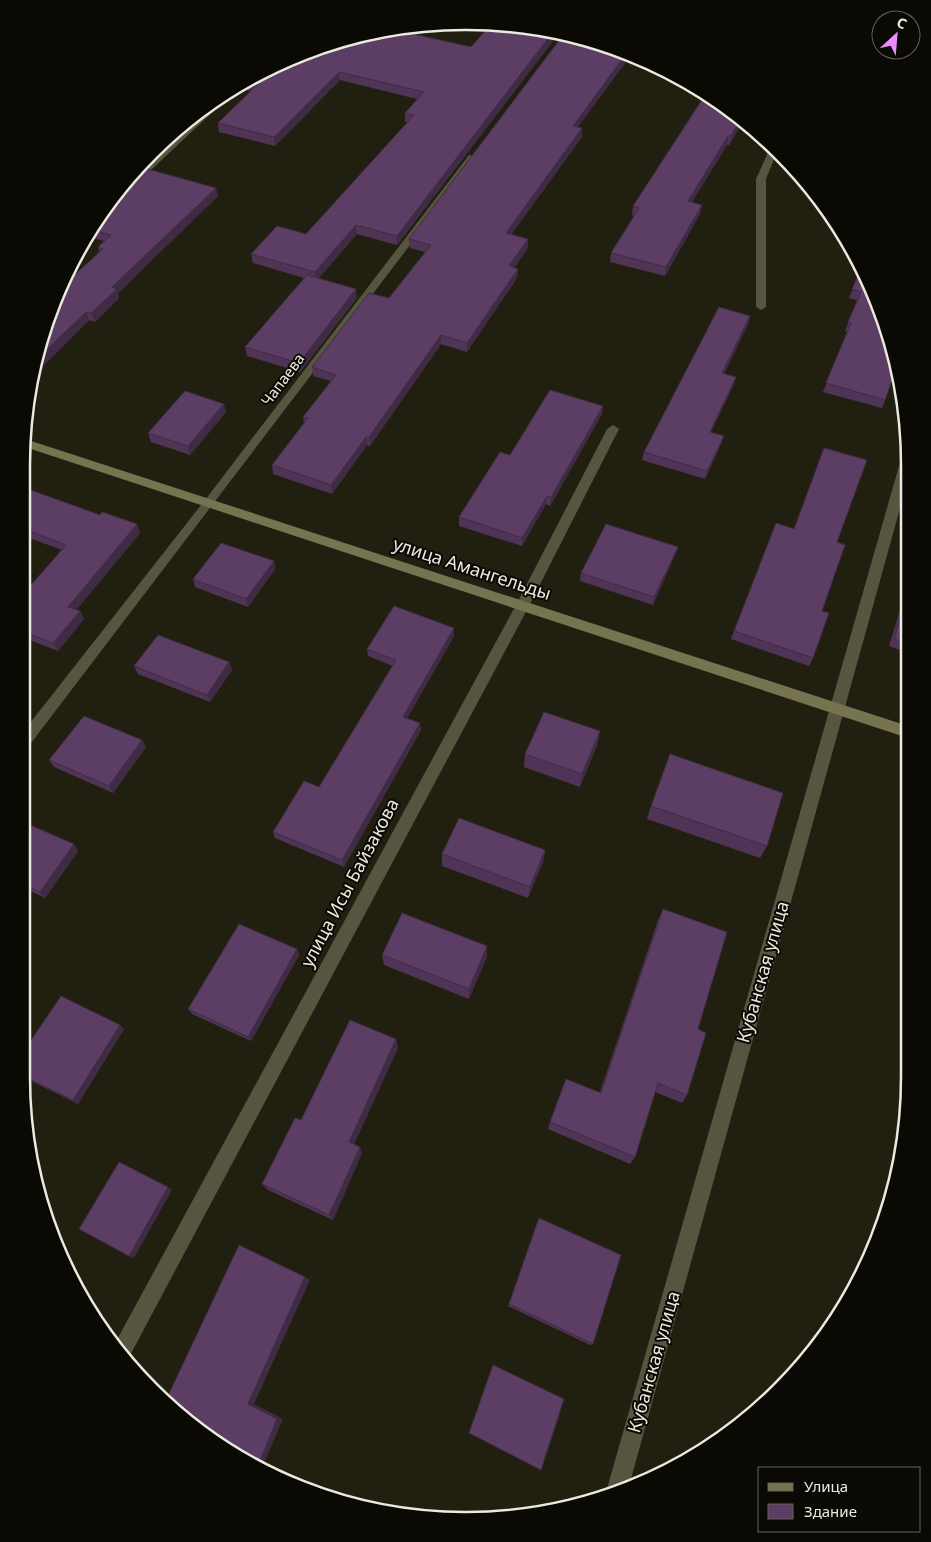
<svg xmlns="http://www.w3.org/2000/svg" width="931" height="1542" font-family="'Noto Sans',sans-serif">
<rect width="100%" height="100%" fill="#212010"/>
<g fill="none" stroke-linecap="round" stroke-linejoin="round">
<g fill="#56553f" fill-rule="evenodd">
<path d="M236 86V90L135 185H129V181L210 105Z"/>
<path d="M771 146 777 152 766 179V307L761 310 756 307V179Z"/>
<path d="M469 155 477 157 28 747 23 749V732L205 500Z"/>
<path d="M613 425 619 429 529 606 127 1361 113 1347 516 605 607 429Z"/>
<path d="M909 448V476L629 1486 608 1497 606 1492 903 452Z"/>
</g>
<path fill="#767350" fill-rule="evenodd" d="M25 439 908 726V738L25 447Z"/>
</g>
<g fill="#4f3455">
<path d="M493 22 559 33 397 245 357 234 319 278 357 298 300 372 247 356 245 347 304 278 253 263 251 254 306 234 408 122H405V113L417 99 340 80 275 146 219 132 218 123 251 91 238 88 237 85 243 81 322 45 404 26 399 31 471 47Z"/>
<path d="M580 36 628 54V59L577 127 582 137 511 234 528 239V248L514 268 518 269 517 278 467 352 441 344 370 446 367 445 332 494 273 474 272 465 304 423 303 417 331 381 313 376 312 367 389 298 425 252 410 248 409 239Z"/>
<path d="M697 89 736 113 744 120 729 145H727L692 202 700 214 665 276 610 262 611 253 634 216 632 215 633 206 704 96 696 95Z"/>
<path d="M804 178 815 194 800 190Z"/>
<path d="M218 196 118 293 119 298 95 322 89 320 34 375 55 296 99 252 98 247 104 241 89 237 110 200Z"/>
<path d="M861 269 885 400 882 408 823 392 847 332 845 331 857 300 849 298Z"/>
<path d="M750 316 748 324 724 374 736 377 733 386 711 432 721 444 705 479 642 460 644 452Z"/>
<path d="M603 406 602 414 550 506 546 504 522 546 459 526V517L510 455Z"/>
<path d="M226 412 190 455 151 442 148 433Z"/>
<path d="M25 488 100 515 137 524 140 533 76 610 80 611 84 619 58 651 24 638V593L62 550 24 536Z"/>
<path d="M908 539V547H906Z"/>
<path d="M837 542 822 611 813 658 809 666 731 639 734 631Z"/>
<path d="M678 547 675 555 653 605 580 581 581 573Z"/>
<path d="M274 561 275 569 248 607 195 587 193 579Z"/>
<path d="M908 584V653L889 646Z"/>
<path d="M454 636 407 718 421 730 344 867 275 838 273 832 319 787 393 666 368 656 367 649Z"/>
<path d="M229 662 232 670 210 702 138 674 134 666Z"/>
<path d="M600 731 597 745 580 787 524 767 525 754Z"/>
<path d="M142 740 146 747 113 793 54 767 49 760Z"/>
<path d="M651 806 767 846 760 858 647 819Z"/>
<path d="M23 822 78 851 45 898 22 887Z"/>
<path d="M545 850 543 862 528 898 442 866V854Z"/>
<path d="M663 909 698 1029 687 1095 682 1103 655 1092 635 1157 630 1164 548 1129 550 1122 600 1092 658 920Z"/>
<path d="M487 946V956L469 999 384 965 382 955Z"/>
<path d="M297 949 299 955 251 1041 192 1014 188 1009Z"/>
<path d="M124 1029 78 1104 21 1076V1055Z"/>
<path d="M396 1039 398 1048 354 1144 362 1153 333 1220 268 1190 262 1184 301 1120Z"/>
<path d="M537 1223 593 1344 590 1345 508 1306Z"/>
</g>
<g fill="#402b45">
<path d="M404 26 392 38V29Z"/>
<path d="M553 32 559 33 397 245V236Z"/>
<path d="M626 54H628V59L572 135 573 126Z"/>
<path d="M339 72 340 80 275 146 274 137Z"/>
<path d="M742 118 744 120 729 145 731 136Z"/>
<path d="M582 128V137L506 242V233Z"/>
<path d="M728 136 727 145 687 210 688 201Z"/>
<path d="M216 188 218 196 118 293 119 298 95 322 91 313 112 287Z"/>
<path d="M702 205 700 214 665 276 666 267Z"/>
<path d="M356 225 357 234 316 281 315 272Z"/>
<path d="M528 239V248L509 275V266Z"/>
<path d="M518 269 517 278 467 352V343Z"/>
<path d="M356 289 357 298 300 372 299 363Z"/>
<path d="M86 312 89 320 34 375 38 358Z"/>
<path d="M750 316 748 324 720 382 722 373Z"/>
<path d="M441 335V344L370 446 369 437Z"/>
<path d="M736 377 733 386 707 440 710 432Z"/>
<path d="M224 404 226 412 190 455 188 446Z"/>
<path d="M603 406 602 414 550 506 551 497Z"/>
<path d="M724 436 721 444 705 479 707 471Z"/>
<path d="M366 437 367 445 332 494 331 485Z"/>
<path d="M547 496 546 504 522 546V538Z"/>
<path d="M137 524 140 533 72 615 68 607Z"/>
<path d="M678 547 675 555 653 605 654 597Z"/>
<path d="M274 561 275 569 248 607 246 599Z"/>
<path d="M80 611 84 619 58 651 53 643Z"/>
<path d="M454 628V636L404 724 403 717Z"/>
<path d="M229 662 232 670 210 702 207 695Z"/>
<path d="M420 723 421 730 344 867 342 860Z"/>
<path d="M600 731 597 745 580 787 582 774Z"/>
<path d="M142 740 146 747 113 793 109 786Z"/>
<path d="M74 844 78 851 45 898 40 892Z"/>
<path d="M545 850 543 862 528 898 530 887Z"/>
<path d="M487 946V956L469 999V989Z"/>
<path d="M297 949 299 955 251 1041 248 1037Z"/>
<path d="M120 1025 124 1029 78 1104 73 1100Z"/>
<path d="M396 1039 398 1048 352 1149 349 1142Z"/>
<path d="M360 1147 362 1153 333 1220 329 1215Z"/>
<path d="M168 1187 172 1190 134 1258 129 1256Z"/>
<path d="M305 1277 310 1280 254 1404 283 1419 263 1465 259 1463 248 1404Z"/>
</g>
<g fill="#5c3d63" stroke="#402b45">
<path d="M493 22 553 32 397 236 356 225 315 272 251 254 277 226 306 234 414 115 405 113 424 92 339 72 274 137 218 123 258 84 243 81 322 45 392 29H391L471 47Z"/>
<path d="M564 34 580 36 626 54 573 126 582 128 506 233 528 239 509 266 518 269 467 343 441 335 369 437H366L331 485 272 465 308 418 303 417 336 375 312 367 369 293 389 298 431 245 409 239Z"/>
<path d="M706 94 736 113 742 118 731 136H728L688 201 702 205 666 267 611 253 639 208 633 206Z"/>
<path d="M144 168 216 188 112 287 117 289 91 313 86 312 38 358 55 296 58 290 103 249 98 247 111 235 93 230 110 200Z"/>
<path d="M804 178 807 183 802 182Z"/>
<path d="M861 269 895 350 897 366 885 400 826 383 851 323 848 322 861 292 852 289Z"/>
<path d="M307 275 356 289 299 363 245 347Z"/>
<path d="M719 307 750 316 722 373 736 377 710 432 724 436 707 471 644 452Z"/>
<path d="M550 390 603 406 551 497 547 496 522 538 459 517 500 452 510 455Z"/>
<path d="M185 391 224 404 188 446 148 433Z"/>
<path d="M824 448 867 460 837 542 845 545 822 611 829 613 813 658 734 631 776 523 794 529Z"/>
<path d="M25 488 100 515 102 512 137 524 68 607 80 611 53 643 24 632V593L66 545 24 529Z"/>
<path d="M606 524 678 547 654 597 581 573Z"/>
<path d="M221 543 274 561 246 599 193 579Z"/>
<path d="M908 591V644L894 639Z"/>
<path d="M394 606 454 628 403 717 420 723 342 860 273 832 304 781 319 787 396 660 367 649Z"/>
<path d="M158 635 229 662 207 695 134 666Z"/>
<path d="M544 712 600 731 582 774 525 754Z"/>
<path d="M84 716 142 740 109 786 49 760Z"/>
<path d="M670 754 783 793 767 846 651 806Z"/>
<path d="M459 818 545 850 530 887 442 854Z"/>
<path d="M23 822 74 844 40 892 22 884Z"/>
<path d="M663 909 727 932 698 1029 706 1033 687 1095 658 1083 635 1157 550 1122 566 1079 601 1093Z"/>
<path d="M402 913 487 946 469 989 382 955Z"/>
<path d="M239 924 297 949 248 1037 188 1009Z"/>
<path d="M61 996 120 1025 73 1100 21 1075V1055Z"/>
<path d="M350 1020 396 1039 349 1142 360 1147 329 1215 262 1184 295 1118 301 1120Z"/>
<path d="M119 1162 168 1187 129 1256 79 1229Z"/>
<path d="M539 1218 621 1255 593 1344 509 1304Z"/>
<path d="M239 1245 305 1277 248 1404 277 1419 259 1463 195 1429 166 1400Z"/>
<path d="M493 1365 564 1399 541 1470 469 1433Z"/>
</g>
<g text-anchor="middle" stroke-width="4" stroke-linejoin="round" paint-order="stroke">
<g font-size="15" fill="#eaeadf" stroke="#0a0904">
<text transform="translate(283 380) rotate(-53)" y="5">Чапаева</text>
</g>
<g font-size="18" fill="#eaeadf" stroke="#0a0904">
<text transform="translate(472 569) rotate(18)" y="6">улица Амангельды</text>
<text transform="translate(350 883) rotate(-62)" y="6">улица Исы Байзакова</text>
<text transform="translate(763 972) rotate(-74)" y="6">Кубанская улица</text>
<text transform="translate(654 1362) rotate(-74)" y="6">Кубанская улица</text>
</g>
</g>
<path d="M0 0H931V1542H0ZM465 30H466A435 435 0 0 1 901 465V1077A435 435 0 0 1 466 1512H465A435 435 0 0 1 30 1077V465A435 435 0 0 1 465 30Z" fill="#0a0904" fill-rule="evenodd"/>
<path fill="none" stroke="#eaeadf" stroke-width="2.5" d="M465 30H466A435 435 0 0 1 901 465V1077A435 435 0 0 1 466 1512H465A435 435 0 0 1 30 1077V465A435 435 0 0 1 465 30Z"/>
<rect x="758" y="1467" width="162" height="65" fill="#0a0904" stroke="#64635c"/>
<rect x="768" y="1483" width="25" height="8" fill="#767350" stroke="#64635c"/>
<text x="804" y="1492" font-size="15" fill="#eaeadf">Улица</text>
<rect x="768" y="1504" width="25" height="15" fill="#5c3d63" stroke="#64635c"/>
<text x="804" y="1517" font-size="15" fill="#eaeadf">Здание</text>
<g transform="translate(896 35) rotate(26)"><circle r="24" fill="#0a0904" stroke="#64635c"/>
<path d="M0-4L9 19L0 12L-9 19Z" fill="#e98dfe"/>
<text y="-8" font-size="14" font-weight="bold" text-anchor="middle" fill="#eaeadf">С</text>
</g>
</svg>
